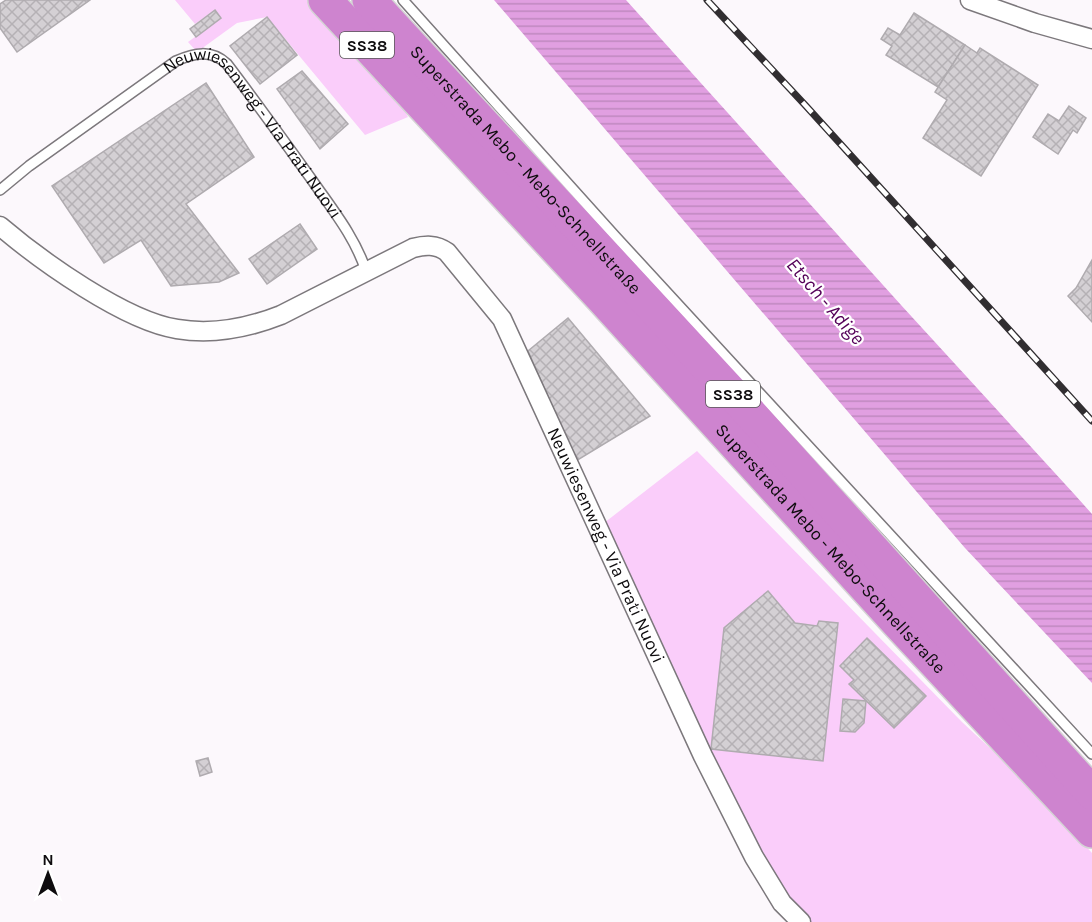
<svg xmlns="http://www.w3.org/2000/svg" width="1092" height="922" font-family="Karla,sans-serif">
<defs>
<pattern id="water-rules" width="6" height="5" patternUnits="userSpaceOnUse" patternTransform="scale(1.5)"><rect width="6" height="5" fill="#e19fe1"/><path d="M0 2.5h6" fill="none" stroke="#c088c0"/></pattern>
<pattern id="building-cross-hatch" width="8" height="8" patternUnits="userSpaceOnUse" patternTransform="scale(1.5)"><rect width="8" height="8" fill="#d4d0d4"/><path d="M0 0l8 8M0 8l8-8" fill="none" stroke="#b5b1b5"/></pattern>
</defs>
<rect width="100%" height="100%" fill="#fcf8fc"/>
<g fill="#facdfa">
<path d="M175 0H321L397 95 408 117 365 135 267 17 237 23 197 52 188 42 221 18 215 10 195 24Z"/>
<path d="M697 451 962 722 1021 777 1092 853V922H803L764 857 677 688 604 523Z"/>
</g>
<path fill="url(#water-rules)" d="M494 0H626L901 305 1075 495 1092 514V683L965 548Z"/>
<g fill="url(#building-cross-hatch)" stroke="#afabaf" stroke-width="1.5">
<path d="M6 0H90L17 52 0 28V4Z"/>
<path d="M215 10 221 18 196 37 190 29Z"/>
<path d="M914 13 965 45 938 87 886 55 892 46 881 39 888 28 900 35Z"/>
<path d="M267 17 297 55 260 84 230 46Z"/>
<path d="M965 45 977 53 980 48 1038 85 981 176 923 138 947 100 935 92Z"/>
<path d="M302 71 348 124 320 149 277 89Z"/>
<path d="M206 83 254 157 186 204 239 273 219 282 171 286 141 240 104 263 52 186Z"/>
<path d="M1069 106 1086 118 1077 133 1073 130 1058 154 1033 137 1048 114 1059 121Z"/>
<path d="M300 224 317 249 267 284 249 259Z"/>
<path d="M1092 260V322L1068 296 1076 288Z"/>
<path d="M568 318 650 416 576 461 528 351Z"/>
<path d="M768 591 795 623 817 626 819 621 838 623 823 761 711 749 724 628Z"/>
<path d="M867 638 926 696 894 728 849 684 854 680 840 666Z"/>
<path d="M843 699 866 701 864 723 855 732 840 731Z"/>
<path d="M208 758 212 772 200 776 196 761Z"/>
</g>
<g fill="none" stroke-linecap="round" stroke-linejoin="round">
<defs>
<g id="lane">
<path d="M403 0 615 236 1092 754"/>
<path id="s1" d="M0 190 29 166 176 61C194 53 211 49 227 64 256 102 284 141 312 180 332 209 355 237 366 271"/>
</g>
<g id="street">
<path d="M970 0 1035 23 1092 39"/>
<path id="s2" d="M0 226C41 261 125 321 177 329 212 335 248 328 281 315L413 248C425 245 436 244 447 252L502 319 703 756 754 857 782 903 801 922"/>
</g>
<g id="highway">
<path id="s3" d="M325 0 603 299 897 622 1092 831"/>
<path id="s4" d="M369 0 730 391 1092 793"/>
</g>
</defs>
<use href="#lane" stroke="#7c787c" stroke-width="12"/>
<use href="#street" stroke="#7c787c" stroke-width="21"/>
<use href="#highway" stroke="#d4d3d4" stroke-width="36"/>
<use href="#lane" stroke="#fff" stroke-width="9"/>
<use href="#street" stroke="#fff" stroke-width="18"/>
<use href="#highway" stroke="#ce84cf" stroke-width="33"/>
<defs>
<path id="rail" d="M707 0 806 106 1092 421"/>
</defs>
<use href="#rail" stroke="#312e31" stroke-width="7"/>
<use href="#rail" stroke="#fff" stroke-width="4.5" stroke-dasharray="14" stroke-linecap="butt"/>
</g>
<g text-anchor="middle" stroke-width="4.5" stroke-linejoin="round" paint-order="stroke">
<g fill="#fff" stroke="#565556" stroke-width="1.5">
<rect x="340" y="32" width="54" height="26" rx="4.5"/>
<rect x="706" y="381" width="54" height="26" rx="4.5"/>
</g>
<g font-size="16" font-weight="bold" fill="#0e0c0e">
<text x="367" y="51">SS38</text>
<text x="733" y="400">SS38</text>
</g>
<g font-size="18" fill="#0e0c0e" stroke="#fff">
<text dy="6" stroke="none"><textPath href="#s1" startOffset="333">Neuwiesenweg - Via Prati Nuovi</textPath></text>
<text dy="6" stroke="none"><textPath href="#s4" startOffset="231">Superstrada Mebo - Mebo-Schnellstraße</textPath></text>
<text dy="6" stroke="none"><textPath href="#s2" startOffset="832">Neuwiesenweg - Via Prati Nuovi</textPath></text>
<text dy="6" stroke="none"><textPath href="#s3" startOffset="746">Superstrada Mebo - Mebo-Schnellstraße</textPath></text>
</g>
<g font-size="20" font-style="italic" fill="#540158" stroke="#fff">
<text transform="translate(826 301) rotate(49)" y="7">Etsch - Adige</text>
</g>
</g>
<g transform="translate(48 874)" stroke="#ffffff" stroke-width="4.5" paint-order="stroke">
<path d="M0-4.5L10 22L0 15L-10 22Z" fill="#0e0c0e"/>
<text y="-9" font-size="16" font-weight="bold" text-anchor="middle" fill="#0e0c0e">N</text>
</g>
</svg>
